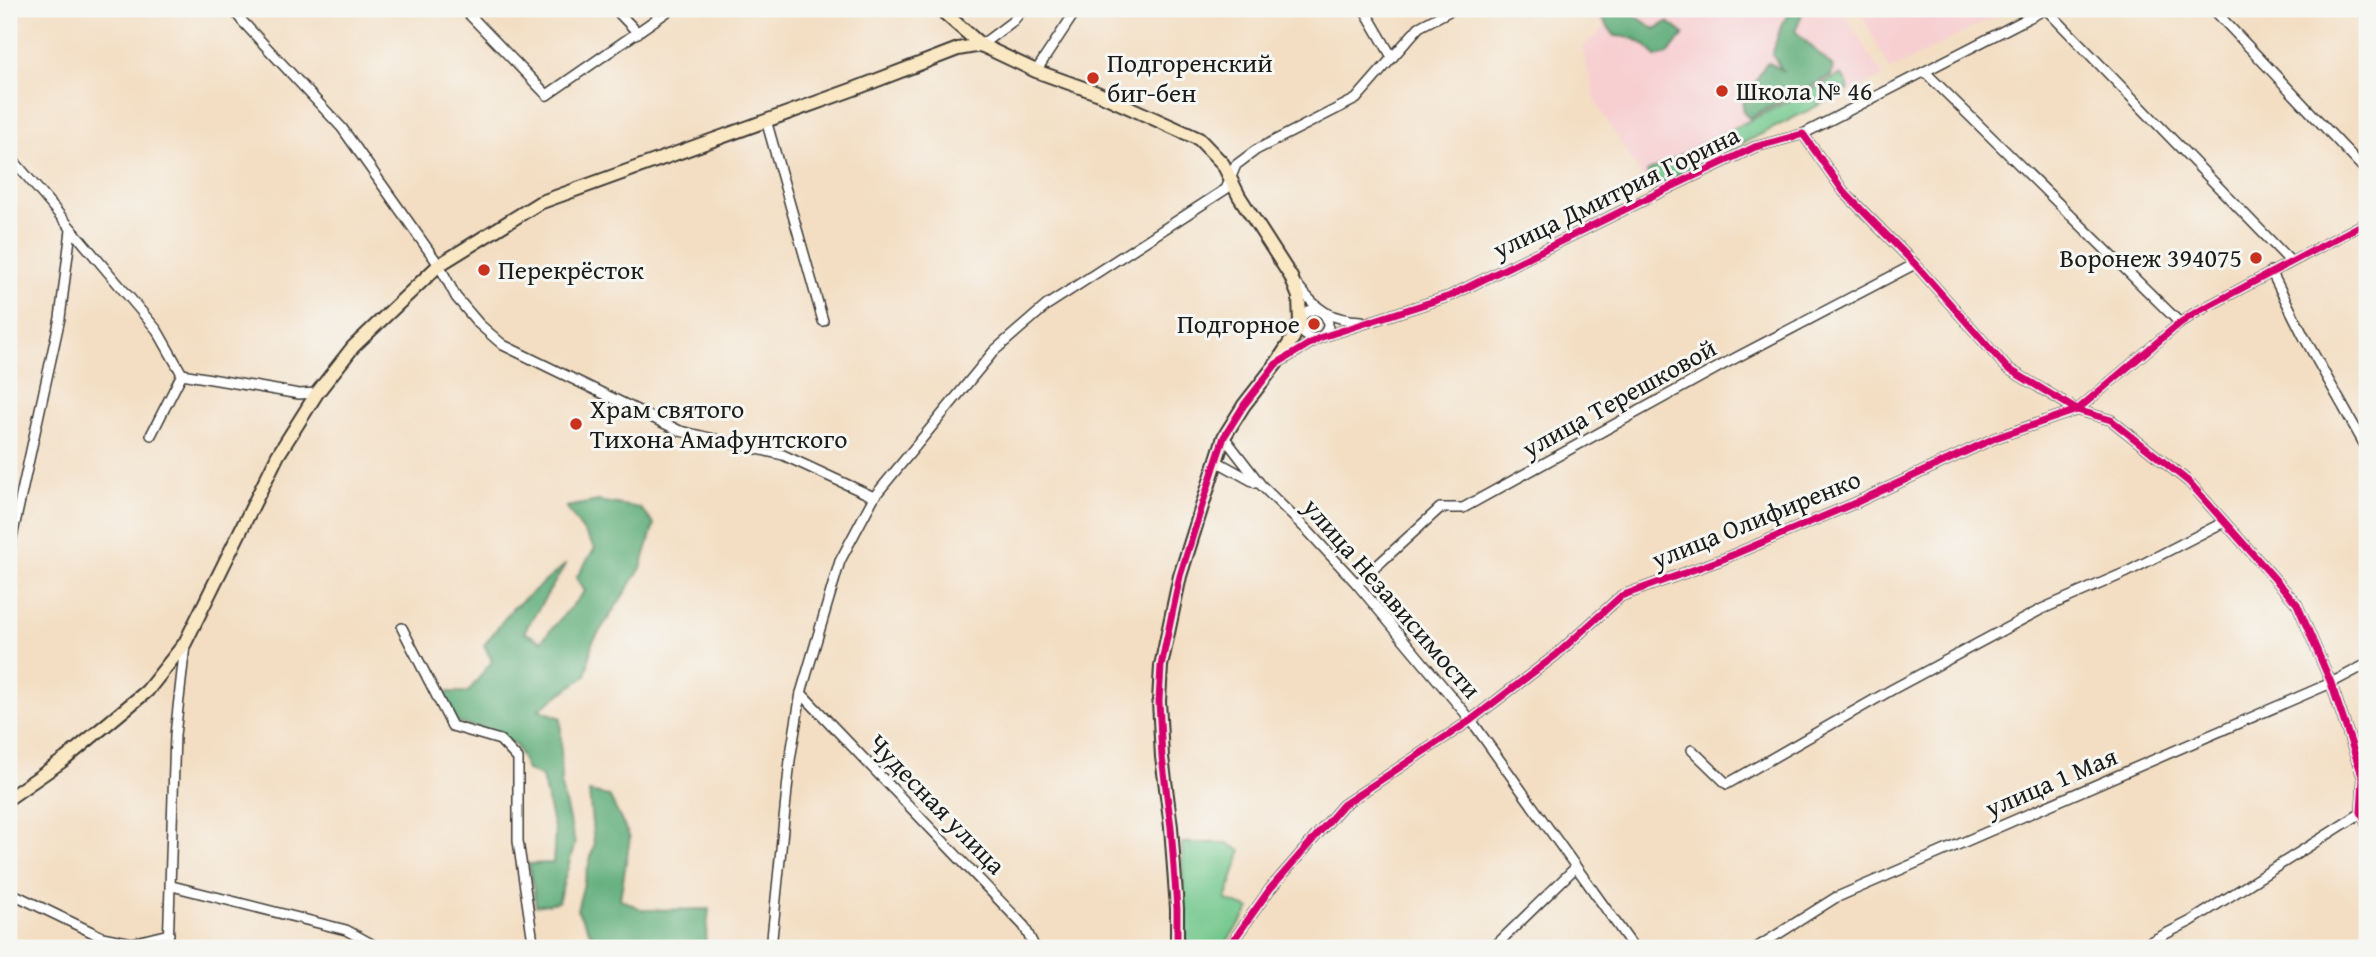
<svg xmlns="http://www.w3.org/2000/svg" width="2376" height="957" font-family="'Gentium Book Plus',serif">
<rect width="100%" height="100%" fill="#f6f6f2"/>
<filter id="ink" filterUnits="userSpaceOnUse"><feTurbulence type="fractalNoise" baseFrequency=".0143" numOctaves="2"/><feDisplacementMap in="SourceGraphic" scale="14" xChannelSelector="R" yChannelSelector="G"/><feConvolveMatrix kernelMatrix="1 2 1 2 8 2 1 2 1" color-interpolation-filters="sRGB"/></filter>
<filter id="wash" filterUnits="userSpaceOnUse"><feTurbulence type="fractalNoise" baseFrequency=".00686" numOctaves="4" result="noise"/><feDisplacementMap in="SourceGraphic" scale="28" xChannelSelector="R" yChannelSelector="G"/><feGaussianBlur stdDeviation="1.57" result="paint"/><feColorMatrix in="noise" values="0 0 0 0 0 0 0 0 0 0 0 0 0 0 0 0 0 1.4 0 .05"/><feComposite in="paint" operator="in"/></filter>
<g filter="url(#wash)">
<rect width="100%" height="100%" fill="#f3dec3"/>
<g fill="#f7cfd1">
<path d="M1591 9H1842L1883 77 1645 182 1597 105 1582 47 1604 28Z"/>
<path d="M1859 9H2010L1890 70Z"/>
</g>
<g fill="#72c78c" stroke="#477254" stroke-width="2">
<path d="M1840 75 1846 81 1849 90 1656 187 1649 181 1647 172Z"/>
<path d="M1182 843H1227L1241 851 1226 900 1250 909 1222 948H1184Z"/>
</g>
<g fill="#5dac78" stroke="#3c644a" stroke-width="2">
<path d="M1595 9H1637L1634 15 1655 29 1668 22 1684 34 1668 54 1656 57C1643 41 1635 37 1615 36Z"/>
<path d="M1794 9H1804L1795 31 1833 67 1831 76 1749 118 1743 112V104L1765 65 1769 63 1782 70 1772 54 1782 23Z"/>
<path d="M598 501 640 508 654 524 641 568 592 643 586 676 539 709 561 718V787L575 843 558 902 536 906 529 864 553 863 555 833 542 777 527 770 516 745 492 732 455 722 445 692H468L492 661 484 645 512 609 566 564 524 632 541 641 585 591 576 578 595 548 566 507Z"/>
<path d="M589 792 609 796 630 838 620 899 643 910 709 909 705 947 640 946 638 948H599L577 910 594 845Z"/>
</g>
</g>
<g filter="url(#ink)">
<g fill="none" stroke-linecap="round" stroke-linejoin="round">
<defs>
<g id="street">
<path d="M233 9 243 22 342 128 439 265 456 297 479 324 503 345 680 431 783 455 874 497"/>
<path d="M464 9 547 95 671 9"/>
<path d="M615 9 638 33"/>
<path d="M1364 9 1392 57"/>
<path d="M2046 9 2291 262"/>
<path d="M2213 9 2367 172"/>
<path d="M981 45 1013 21 1023 9"/>
<path d="M1036 71 1077 9"/>
<path d="M1925 72 2180 323"/>
<path d="M766 120 823 321"/>
<path d="M1803 134 2046 9"/>
<path d="M9 155 157 330 182 374 151 435"/>
<path d="M2271 271 2303 335 2367 449"/>
<path d="M1298 286C1317 310 1330 320 1362 321"/>
<circle cx="1314" cy="324" r="14"/>
<path d="M1281 361 1319 338 1450 296 1654 195 1755 147 1803 134 1844 192 1915 264 2007 368 2077 410 2111 420 2189 482 2297 604 2331 683 2363 778 2361 812 2367 825"/>
<path d="M182 374 299 394 317 393"/>
<path d="M1224 437 1261 485 1308 531 1357 584 1471 720 1634 948"/>
<path d="M1216 461 1256 483"/>
<path d="M9 551 60 318 71 230"/>
<path d="M1357 584 1440 508H1463L1726 363 1915 264"/>
<path d="M402 628 452 726 500 740 518 759V841L534 948"/>
<path d="M801 693 1024 926 1035 948"/>
<path d="M1692 750 1727 784 1893 689 2042 609 2127 572 2224 522"/>
<path d="M172 886 346 930 379 948"/>
<path d="M9 892 102 937 132 943 169 934"/>
<path d="M168 948 175 735 185 645"/>
<path d="M771 948 790 760 801 693 840 561 874 497 994 351 1047 305 1226 189 1236 165 1256 150 1356 99 1419 27 1453 9"/>
<path d="M1228 948 1270 889 1343 805 1471 720 1556 655 1621 596 1723 559 1855 503 1995 438 2077 410 2180 323 2195 313 2367 222"/>
<path d="M1493 948 1575 868"/>
<path d="M1756 948 1835 898 2331 683 2367 664"/>
<path d="M2138 948 2191 921 2366 810"/>
</g>
<g id="secondary">
<path d="M940 9 981 45 1036 71 1097 93 1199 139 1223 164 1239 196 1291 277 1299 297 1300 322 1293 338 1276 364 1244 405 1224 437 1180 576 1161 666 1159 701 1162 757 1171 827 1177 909V948"/>
<path d="M9 798 65 759 147 691 185 643 278 455 317 393 353 347 439 265 539 203 854 89 958 49 981 45"/>
</g>
</defs>
<use href="#street" stroke="#3c3935" stroke-width="12"/>
<use href="#secondary" stroke="#3c3935" stroke-width="16"/>
<use href="#street" stroke="#fff" stroke-width="9"/>
<use href="#secondary" stroke="#fae7c3" stroke-width="12"/>
<defs>
<g id="cycleway">
<path d="M1177 948V909L1171 827 1162 757 1159 701 1161 666 1180 576 1216 461 1224 437 1244 405 1276 364 1319 338 1450 296 1654 195 1755 147 1803 134 1844 192 1915 264 2007 368 2077 410 2111 420 2189 482 2297 604 2331 683 2363 778 2361 812 2367 825"/>
<path d="M1228 948 1270 889 1343 805 1471 720 1556 655 1621 596 1723 559 1855 503 1995 438 2077 410 2180 323 2195 313 2367 222"/>
</g>
</defs>
<use href="#cycleway" stroke="#f6f6f2" stroke-width="11"/>
<use href="#cycleway" stroke="#d6006c" stroke-width="7"/>
</g>
</g>
<g fill="#c8321e" stroke="#f6f6f2" stroke-width="2.5">
<circle cx="1093" cy="78" r="7"/>
<circle cx="1722" cy="91" r="7"/>
<circle cx="2256" cy="258" r="7"/>
<circle cx="484" cy="270" r="7"/>
<circle cx="1314" cy="324" r="7"/>
<circle cx="576" cy="424" r="7"/>
</g>
<g text-anchor="middle" stroke-width="6" stroke-linejoin="round" paint-order="stroke">
<g font-size="26" fill="#1c1c1c" stroke="#f6f6f2" text-anchor="start">
<text x="1107" y="72">Подгоренский<tspan x="1107" dy="30">биг-бен</tspan></text>
<text x="1736" y="100">Школа № 46</text>
<text x="2242" y="267" text-anchor="end">Воронеж 394075</text>
<text x="498" y="279">Перекрёсток</text>
<text x="1300" y="333" text-anchor="end">Подгорное</text>
<text x="590" y="418">Храм святого<tspan x="590" dy="30">Тихона Амафунтского</tspan></text>
</g>
<g font-size="26" fill="#1c1c1c" stroke="#f6f6f2">
<text transform="translate(1616 192) rotate(-26)" y="9">улица Дмитрия Горина</text>
<text transform="translate(1619 398) rotate(-29)" y="9">улица Терешковой</text>
<text transform="translate(1756 519) rotate(-22)" y="9">улица Олифиренко</text>
<text transform="translate(1392 598) rotate(49)" y="9">улица Независимости</text>
<text transform="translate(2051 782) rotate(-23)" y="9">улица 1 Мая</text>
<text transform="translate(937 804) rotate(46)" y="9">Чудесная улица</text>
</g>
</g>
<rect width="2376" height="957" fill="none" stroke="#f6f6f2" stroke-width="35"/>
</svg>
